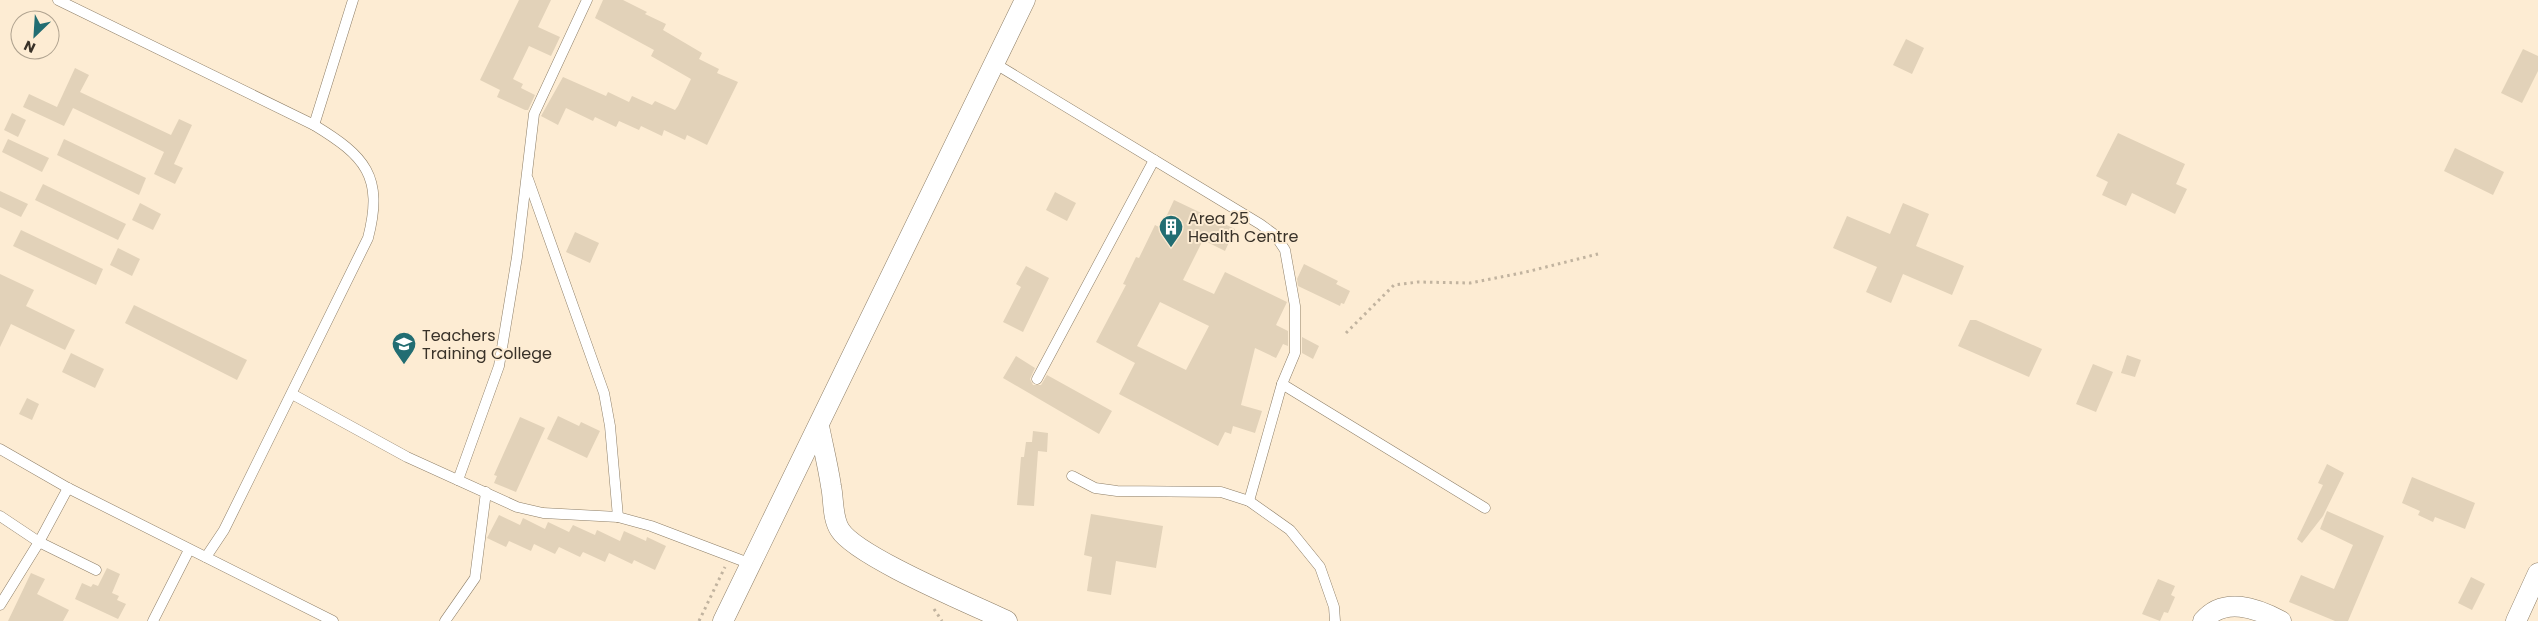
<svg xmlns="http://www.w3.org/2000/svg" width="2538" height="621" font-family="Poppins,sans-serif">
<rect width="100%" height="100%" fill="#fdecd3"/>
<g fill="#e2d2b9" fill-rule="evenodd">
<path d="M519 0H551L538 27 560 37 551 56 529 46 513 79 523 84 521 88 535 95 528 110H525L497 97 500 90 480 80Z"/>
<path d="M603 0H623L647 12 645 14 666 24 663 30 702 53 699 59 719 69 717 73 738 82 707 145 687 135 685 140 664 130 662 136 641 126 639 130 619 121 616 127 595 117 593 121 566 108 558 125 541 116 563 77 606 96 608 92 629 102 632 96 652 105 655 101 675 110 678 106 691 79 651 56 654 50 595 18Z"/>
<path d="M1906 39 1924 48 1912 74 1893 65Z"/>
<path d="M2523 49 2538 56V71L2522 103 2501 93Z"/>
<path d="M75 68 89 75 80 92 171 135 179 119 192 125 174 164 183 168 175 184 154 174 164 152 73 108 64 126 23 107 29 94 57 107Z"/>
<path d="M12 113 26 120 18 137 4 130Z"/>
<path d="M2118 133 2185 164 2176 184 2187 189 2175 214 2132 193 2126 206 2102 195 2108 182 2096 176Z"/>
<path d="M8 139 49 158 42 172 2 152Z"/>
<path d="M64 139 146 178 139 195 57 155Z"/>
<path d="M2455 148 2504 172 2493 195 2444 171Z"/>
<path d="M43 184 126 224 118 240 35 200Z"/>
<path d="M0 191 28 204 21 217 0 207Z"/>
<path d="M1055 192 1076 203 1067 221 1046 210Z"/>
<path d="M1174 200 1235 229 1225 251 1203 240 1183 280 1214 294 1225 272 1287 302 1276 325 1288 331V346L1283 344 1276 358 1255 348 1241 405 1262 411 1255 433 1233 426 1231 434 1225 432 1218 446 1119 394 1135 363 1096 342 1126 285 1123 284 1136 257 1139 258 1155 225 1161 228ZM1160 302 1209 326 1186 370 1137 346Z"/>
<path d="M140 203 161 214 153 230 132 220Z"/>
<path d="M1903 203 1929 214 1916 246 1964 266 1952 295 1903 274 1891 303 1866 292 1877 267 1833 248 1847 216 1890 234Z"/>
<path d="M21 230 103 269 96 285 13 246Z"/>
<path d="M575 232 599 243 590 263 566 252Z"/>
<path d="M118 248 140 259 132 276 110 265Z"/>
<path d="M1304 264 1338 281 1336 284 1350 291 1344 304 1341 303 1340 306 1298 286 1297 279Z"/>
<path d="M1026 266 1049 278 1023 332 1003 322 1021 287 1016 284Z"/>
<path d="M0 274 34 290 26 306 75 330 65 350 11 324 0 347Z"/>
<path d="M134 305 247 360 237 380 125 323Z"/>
<path d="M1970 320H1976L2042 349 2029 377 1958 346Z"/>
<path d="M1302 337 1319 346 1313 359 1302 353Z"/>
<path d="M71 353 104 369 95 388 62 372Z"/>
<path d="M2127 355 2141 360 2135 377 2121 373Z"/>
<path d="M1016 356 1035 368 1030 379 1033 385H1041L1047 375 1112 411 1099 434 1003 378Z"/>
<path d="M2093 364 2113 372 2096 412 2076 404Z"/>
<path d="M27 398 39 404 32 420 19 414Z"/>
<path d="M558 416 579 426 581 422 600 431 587 458 547 439Z"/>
<path d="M520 417 545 428 516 492 494 483 497 476 494 475Z"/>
<path d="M1033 431 1048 433 1047 452 1038 451 1034 506 1017 505 1021 457H1024L1026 442H1032Z"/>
<path d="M2327 464 2344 473 2323 516 2302 543 2297 539 2323 485 2318 483Z"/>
<path d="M2412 477 2475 503 2465 529 2435 517 2433 522 2418 515 2420 511 2402 503Z"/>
<path d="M2327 511 2384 536 2348 621H2335L2289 602 2301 575 2334 589 2353 545 2320 529Z"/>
<path d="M1091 514 1163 526 1156 568 1116 561 1111 595 1087 591 1092 557 1084 555Z"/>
<path d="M499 515 520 525 523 518 545 529 548 522 569 532 573 525 595 535 597 530 620 541 624 531 646 541 647 537 666 546 655 570 634 560 632 564 609 553 605 562 583 552 580 557 559 547 555 554 534 544 531 551 509 541 506 547 487 538Z"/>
<path d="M107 568 120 574 112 593 119 596 117 600 126 604 118 619 75 599 82 583 91 587 93 584 98 586Z"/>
<path d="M31 573 45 579 37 594 69 610 63 621H8Z"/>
<path d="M2471 577 2485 584 2472 610 2458 603Z"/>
<path d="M2158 579 2175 586 2171 595 2175 597 2168 613 2164 612 2160 621 2142 614Z"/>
</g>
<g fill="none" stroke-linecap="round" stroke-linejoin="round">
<defs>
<g id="service">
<path d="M58 0 314 125C365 156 384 176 368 238L224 530 206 557"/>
<path d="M994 63 1260 224 1275 235 1285 250 1295 306V353L1282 384 1249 501"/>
<path d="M314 125 353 0"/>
<path d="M528 179 604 393 610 426 618 517"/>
<path d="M1037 379 1154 160"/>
<path d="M1282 384 1485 508"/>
<path d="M292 394 407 457 517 507 543 513 618 517 651 526 751 564"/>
<path d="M0 449 68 488 333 621"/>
<path d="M1072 476 1095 488 1117 491 1221 492 1249 501 1290 530 1320 567 1334 607 1335 621"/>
<path d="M458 480 499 366 517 257 534 114 587 0"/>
<path d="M0 516 39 542 96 570"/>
<path d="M0 605 39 542 68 488"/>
<path d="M153 621 189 550"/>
<path d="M445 621 475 578 486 492"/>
</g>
<g id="minor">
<path d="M819 426C823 446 828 466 831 486 834 500 832 518 840 530 857 557 974 605 1007 621"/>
<path d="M723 621 1025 0"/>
<path d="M2203 621C2224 596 2256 608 2281 621"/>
<path d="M2516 621 2538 573"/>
</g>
</defs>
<use href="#service" stroke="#8d7e67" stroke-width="11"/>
<use href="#minor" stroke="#8d7e67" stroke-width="21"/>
<g stroke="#c1b39f" stroke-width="3" stroke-dasharray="2.5 4" stroke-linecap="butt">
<path d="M1346 333 1394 285 1418 282 1470 283 1526 272 1598 254"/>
<path d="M934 609 942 621"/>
<path d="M699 621 725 567"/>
</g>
<use href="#service" stroke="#fff" stroke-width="10"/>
<use href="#minor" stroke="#fff" stroke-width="20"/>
</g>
<defs>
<symbol id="building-pin" viewBox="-11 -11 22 30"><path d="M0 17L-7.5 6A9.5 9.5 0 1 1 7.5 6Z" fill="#226d72" stroke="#fdecd3"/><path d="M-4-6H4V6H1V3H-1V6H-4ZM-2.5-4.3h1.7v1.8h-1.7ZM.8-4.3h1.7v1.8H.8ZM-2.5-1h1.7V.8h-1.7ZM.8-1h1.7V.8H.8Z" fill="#fff"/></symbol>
<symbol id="university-pin" viewBox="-11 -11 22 30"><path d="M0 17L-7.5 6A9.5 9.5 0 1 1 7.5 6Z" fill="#226d72" stroke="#fdecd3"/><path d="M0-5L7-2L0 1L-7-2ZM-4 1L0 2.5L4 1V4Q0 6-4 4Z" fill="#fff"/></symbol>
</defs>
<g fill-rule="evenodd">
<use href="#building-pin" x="1157" y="213" width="28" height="38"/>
<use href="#university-pin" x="390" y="330" width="28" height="38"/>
</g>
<g text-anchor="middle" stroke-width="4" stroke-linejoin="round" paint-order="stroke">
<g font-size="16" fill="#393229" stroke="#fdecd3" text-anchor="start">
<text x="1188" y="224">Area 25<tspan x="1188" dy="18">Health Centre</tspan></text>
<text x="422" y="341">Teachers<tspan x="422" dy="18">Training College</tspan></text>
</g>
</g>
<g transform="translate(35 35) rotate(205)"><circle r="24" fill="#fdecd3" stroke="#afa28f"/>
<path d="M0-4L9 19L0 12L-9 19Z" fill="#226d72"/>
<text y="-8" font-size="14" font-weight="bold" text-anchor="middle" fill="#393229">N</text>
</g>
</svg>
